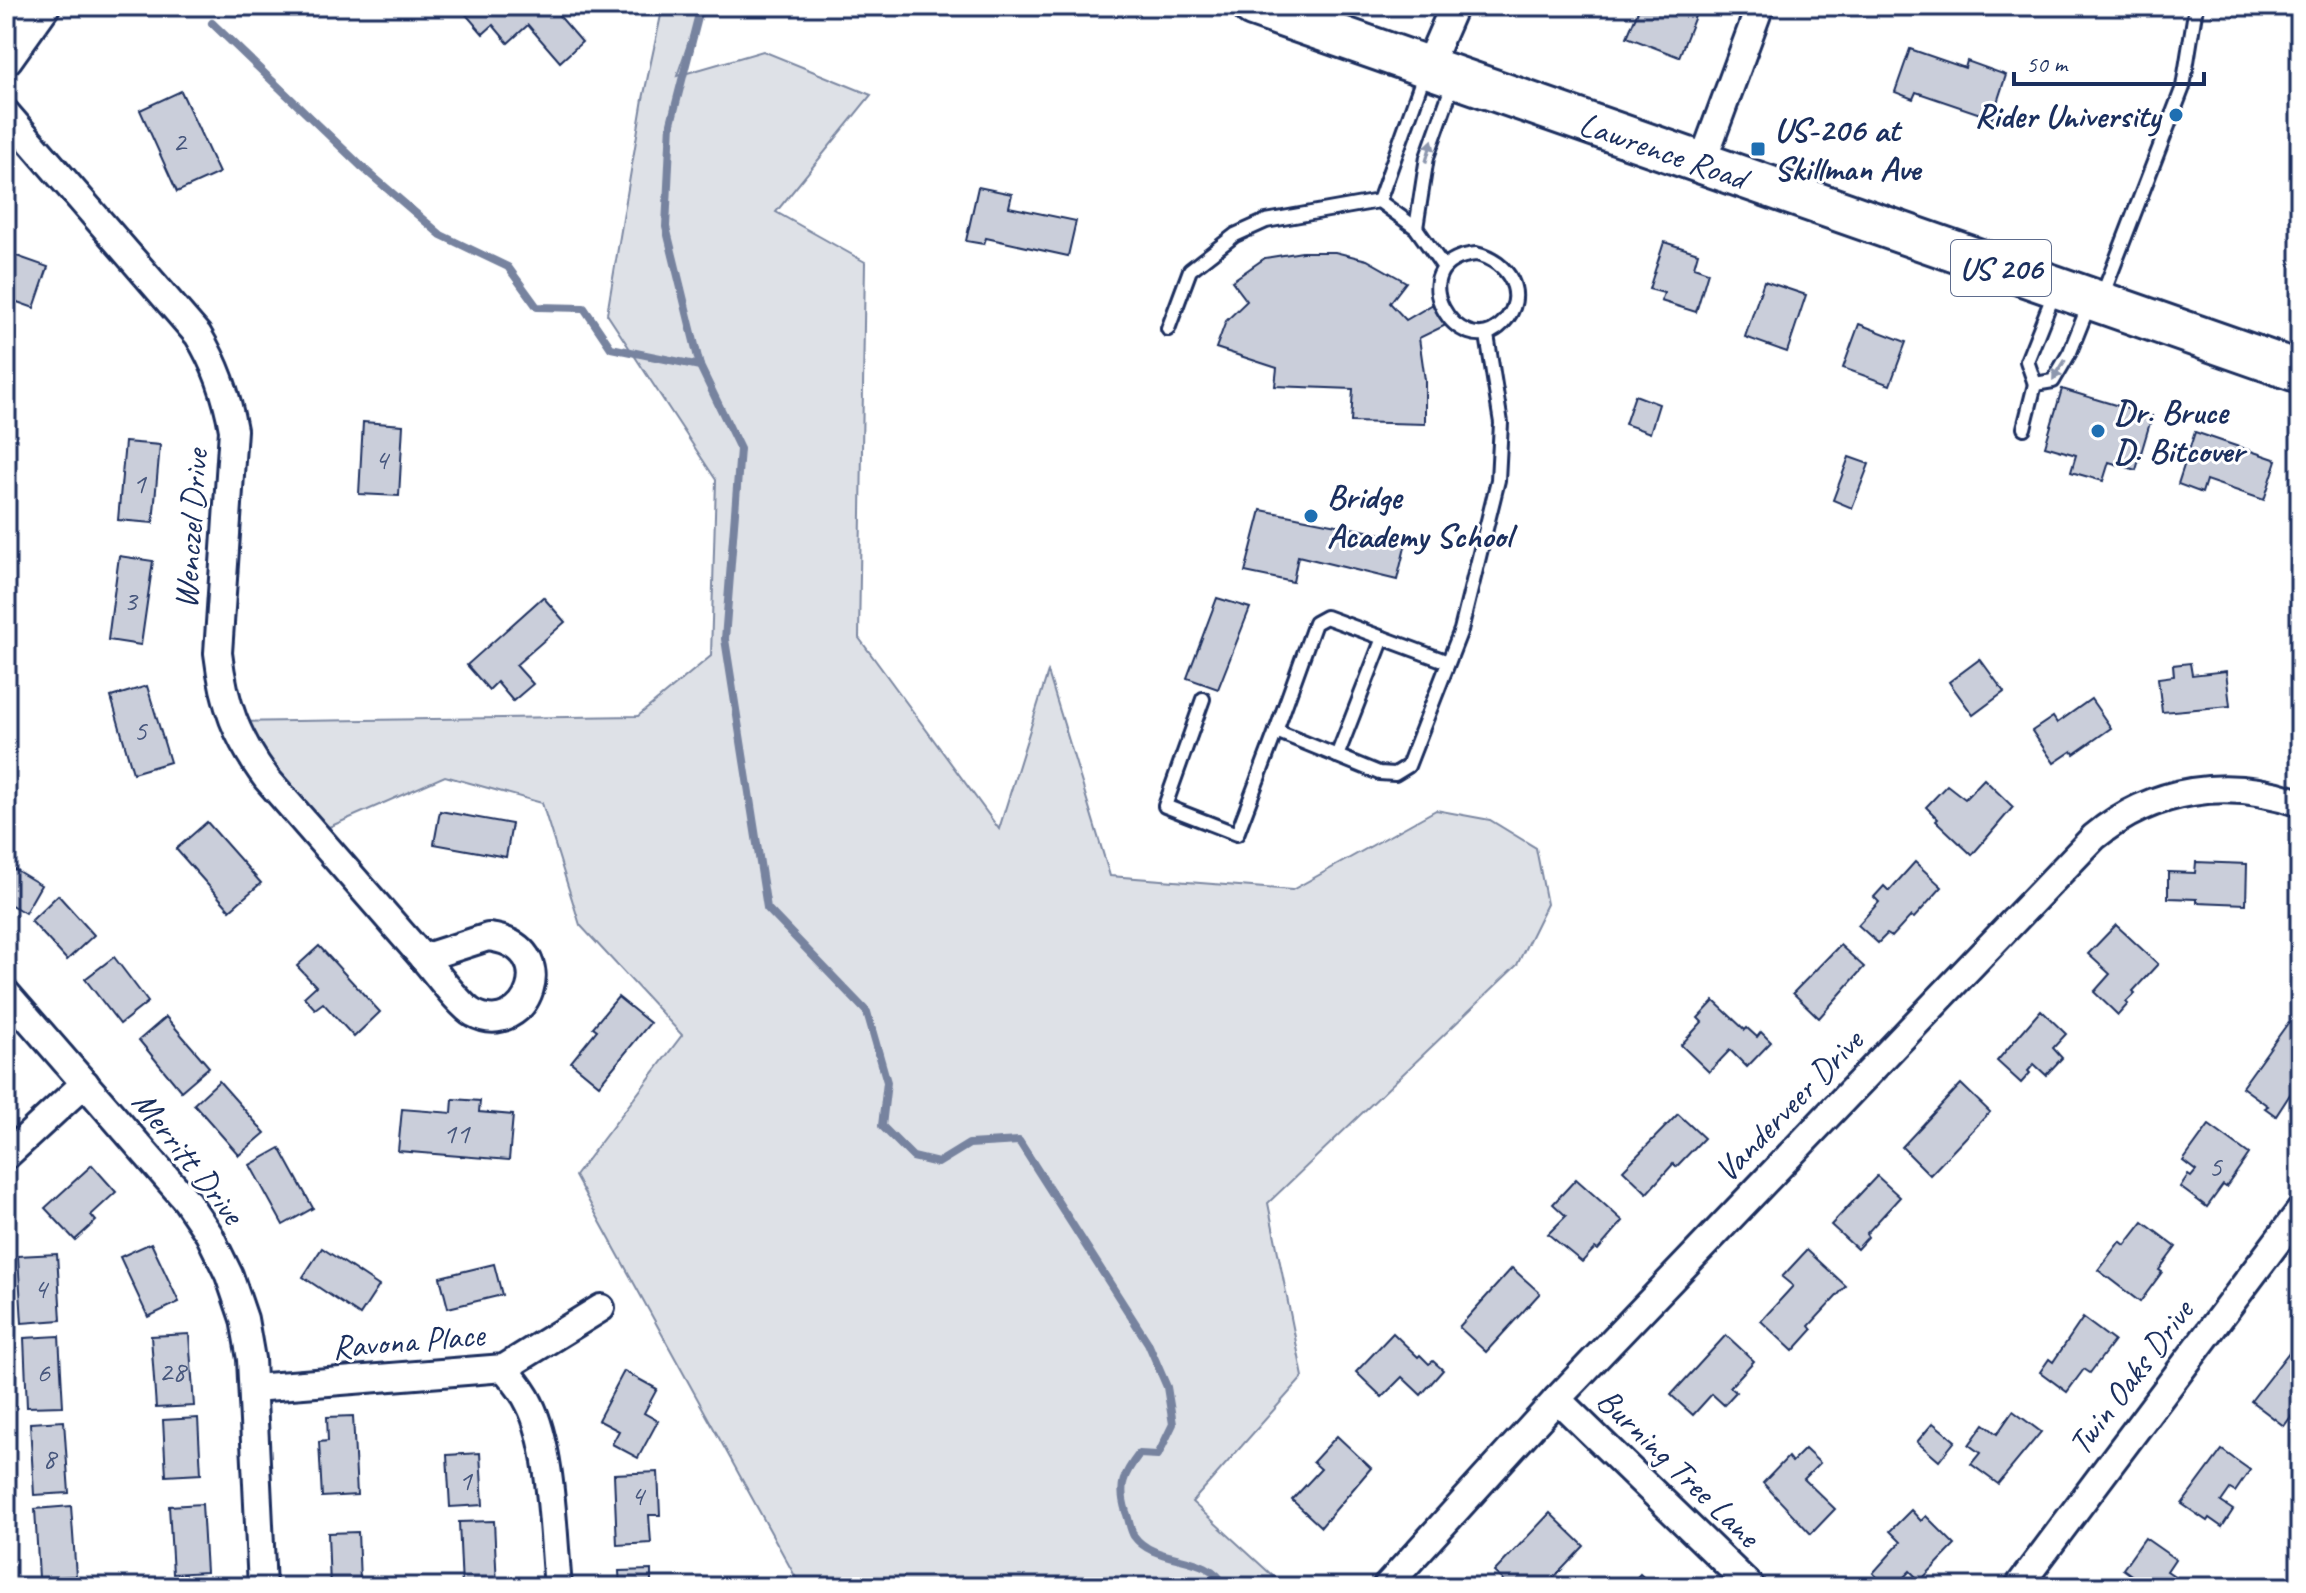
<svg xmlns="http://www.w3.org/2000/svg" width="2306" height="1593" font-family="Caveat,sans-serif">
<rect width="100%" height="100%" fill="#fff"/>
<filter id="ink" filterUnits="userSpaceOnUse"><feTurbulence type="fractalNoise" baseFrequency=".0125" numOctaves="2"/><feDisplacementMap in="SourceGraphic" scale="16" xChannelSelector="R" yChannelSelector="G"/><feConvolveMatrix kernelMatrix="1 2 1 2 8 2 1 2 1" color-interpolation-filters="sRGB"/></filter>
<g filter="url(#ink)">
<path fill="#dee1e7" stroke="#7c88a2" stroke-width="2" d="M663 6H701L677 76 763 51 871 95 776 212 865 262 859 638 999 829 1048 672 1110 876 1292 890 1436 810 1490 820 1536 848 1547 904 1517 965 1268 1203 1303 1377 1192 1502 1285 1587H801L575 1176 682 1035 580 925 542 803 445 776 320 831 226 722 638 716 711 656 716 480 607 314 643 99Z"/>
<g fill="none" stroke-linecap="round" stroke-linejoin="round">
<g stroke="#77839f" stroke-width="8">
<path d="M701 6 671 123 666 227 700 366 740 449 725 639 767 908 867 1012 887 1082 882 1126 913 1157 938 1163 969 1144 1019 1141 1148 1343 1167 1387 1173 1424 1158 1455 1139 1454C1123 1475 1118 1486 1126 1512 1129 1519 1130 1530 1134 1536 1155 1566 1209 1551 1225 1587"/>
<path d="M212 23 362 167 441 235 508 267 537 307 584 308 611 348 700 366"/>
</g>
</g>
<g fill="#caceda" stroke="#1b2f5e" stroke-width="2">
<path d="M467 6H551L582 42 560 62 528 25 508 43 493 25 483 34 462 10Z"/>
<path d="M1640 6H1668L1695 16 1679 57 1627 37Z"/>
<path d="M1910 49 1965 68 1967 61 2006 75 1992 118 1916 92 1913 99 1895 92Z"/>
<path d="M181 91 219 173 177 192 140 110Z"/>
<path d="M978 187 1012 194 1009 207 1076 221 1068 256 986 238 984 244 966 241Z"/>
<path d="M1664 242 1698 253 1694 267 1708 272 1696 312 1661 301 1664 293 1649 289Z"/>
<path d="M1302 252H1335L1367 260 1406 282 1390 303 1406 320 1440 300 1452 322 1419 338 1425 380V424L1351 422 1353 389 1275 386 1277 368 1216 348 1226 321 1247 301 1232 281 1265 258Z"/>
<path d="M8 253 48 267 34 308 6 298Z"/>
<path d="M1764 281 1806 295 1787 352 1745 337Z"/>
<path d="M1859 324 1906 342 1890 385 1843 368Z"/>
<path d="M2062 389 2152 416 2136 470 2109 462 2103 481 2071 472 2076 455 2045 446Z"/>
<path d="M1635 395 1659 404 1650 433 1625 424Z"/>
<path d="M363 422 403 425 399 496 359 494Z"/>
<path d="M2195 432 2277 460 2264 500 2206 480 2202 493 2178 484Z"/>
<path d="M125 442 160 445 153 523 118 520Z"/>
<path d="M1849 457 1869 464 1852 508 1833 500Z"/>
<path d="M1261 510 1407 539 1397 580 1298 556 1293 582 1245 572Z"/>
<path d="M119 556 153 561 141 645 108 640Z"/>
<path d="M543 597 565 622 516 665 533 684 513 701 497 682 489 690 467 665Z"/>
<path d="M1217 598 1250 608 1218 689 1187 678Z"/>
<path d="M1980 659 2004 692 1973 715 1949 682Z"/>
<path d="M2190 663 2192 675 2226 671 2230 706 2162 712 2158 678 2174 676 2173 665Z"/>
<path d="M147 686 170 762 133 773 111 697Z"/>
<path d="M2091 699 2111 728 2074 754 2072 751 2054 763 2032 731 2053 717 2057 723Z"/>
<path d="M1984 779 2013 807 1972 855 1936 821 1938 819 1926 807 1947 785 1965 799Z"/>
<path d="M440 811 512 824 506 857 434 844Z"/>
<path d="M207 822 261 883 230 910 176 849Z"/>
<path d="M1915 862 1942 887 1914 918 1911 916 1892 937 1887 934 1878 943 1858 925 1879 902 1874 897 1884 886 1889 891Z"/>
<path d="M2196 862 2247 864 2246 904 2197 902V899L2168 898V872L2195 873Z"/>
<path d="M6 864 41 885 25 913 6 902Z"/>
<path d="M58 895 94 935 67 960 31 921Z"/>
<path d="M2116 925 2158 964 2133 991 2135 993 2126 1002 2128 1004 2118 1015 2094 992 2110 974 2088 954Z"/>
<path d="M1840 945 1864 967 1819 1018 1793 993Z"/>
<path d="M319 946 380 1012 354 1037 323 1003 315 1009 304 997 316 986 297 966Z"/>
<path d="M114 957 148 1002 120 1024 85 979Z"/>
<path d="M618 997 650 1023 599 1085 571 1062 597 1030 593 1027Z"/>
<path d="M1714 1001 1745 1030 1747 1028 1757 1037 1761 1032 1771 1042 1747 1067 1730 1050 1709 1072 1681 1045 1702 1022 1698 1018Z"/>
<path d="M2041 1010 2066 1034 2053 1048 2062 1058 2046 1075 2034 1064 2028 1071 2030 1073 2021 1083 1997 1061Z"/>
<path d="M166 1017 209 1067 181 1091 139 1040Z"/>
<path d="M2288 1023 2300 1031V1079L2276 1116 2265 1108 2268 1106 2242 1087Z"/>
<path d="M219 1081 265 1133 239 1155 194 1104Z"/>
<path d="M1961 1084 1990 1112 1930 1175 1902 1147Z"/>
<path d="M453 1099 480 1101 479 1112 513 1115 509 1160 398 1151 402 1109 452 1113Z"/>
<path d="M1678 1114 1704 1138 1676 1167 1673 1164 1647 1193 1623 1170Z"/>
<path d="M2209 1125 2249 1154 2226 1187 2223 1185 2207 1207 2180 1187 2188 1175 2191 1177 2196 1171 2183 1161Z"/>
<path d="M280 1148 313 1208 283 1225 250 1165Z"/>
<path d="M92 1165 116 1192 91 1215 96 1221 75 1240 45 1208Z"/>
<path d="M1877 1176 1900 1197 1866 1234 1868 1237 1857 1249 1831 1225Z"/>
<path d="M1576 1179 1623 1221 1598 1250 1595 1248 1582 1262 1548 1234 1566 1216 1553 1204Z"/>
<path d="M2143 1222 2176 1247 2159 1270 2162 1272 2140 1302 2098 1270 2120 1241 2125 1245Z"/>
<path d="M151 1243 179 1302 148 1317 120 1257Z"/>
<path d="M322 1248 379 1286 360 1315 303 1277Z"/>
<path d="M1807 1250 1846 1286 1809 1326 1812 1330 1793 1351 1761 1321 1793 1286 1782 1277Z"/>
<path d="M57 1254 61 1320 22 1323 18 1256Z"/>
<path d="M494 1264 502 1295 448 1308 440 1277Z"/>
<path d="M1512 1268 1540 1293 1486 1352 1459 1327Z"/>
<path d="M2083 1318 2114 1341 2090 1373 2084 1369 2067 1392 2040 1372 2049 1359 2053 1362Z"/>
<path d="M1393 1333 1418 1357 1420 1355 1429 1364 1433 1361 1443 1370 1421 1395 1402 1377 1382 1397 1356 1372Z"/>
<path d="M189 1334 194 1406 156 1408 151 1336Z"/>
<path d="M1726 1335 1754 1361 1730 1387 1736 1392 1724 1405 1712 1394 1693 1415 1671 1395Z"/>
<path d="M59 1336 63 1406 27 1407 24 1338Z"/>
<path d="M2290 1351 2300 1359V1395L2294 1404 2298 1407 2284 1426 2251 1401Z"/>
<path d="M624 1371 657 1389 644 1413 658 1421 638 1458 612 1444 619 1431 598 1420Z"/>
<path d="M2013 1411 2041 1432 1998 1484 1971 1464 1980 1453 1969 1445 1984 1424 1997 1434Z"/>
<path d="M353 1416 357 1495 322 1497 319 1442 328 1441 327 1417Z"/>
<path d="M198 1418 201 1474 166 1476 163 1420Z"/>
<path d="M64 1421 69 1493 34 1495 30 1423Z"/>
<path d="M1933 1423 1955 1441 1939 1461 1917 1442Z"/>
<path d="M1337 1436 1371 1468 1321 1527 1292 1500 1321 1469 1313 1462Z"/>
<path d="M1805 1449 1820 1463 1804 1479 1835 1509 1811 1534 1763 1483 1788 1457 1792 1462Z"/>
<path d="M2222 1450 2250 1470 2235 1492 2230 1489 2221 1502 2233 1510 2222 1527 2209 1518 2207 1521 2182 1504Z"/>
<path d="M480 1453 483 1505 450 1507 447 1455Z"/>
<path d="M658 1472 660 1515H649L651 1543 617 1545 614 1474Z"/>
<path d="M202 1504 206 1572 173 1574 169 1506Z"/>
<path d="M71 1506 76 1576 39 1578 35 1509Z"/>
<path d="M1911 1510 1921 1521 1926 1516 1955 1545 1920 1581 1910 1571 1894 1587H1887L1873 1573 1901 1542 1890 1531Z"/>
<path d="M1550 1513 1584 1546 1545 1587H1510L1494 1572Z"/>
<path d="M494 1521 497 1587H462L459 1522Z"/>
<path d="M358 1532 360 1582 376 1581V1587H330L328 1533Z"/>
<path d="M2145 1538 2175 1559 2167 1571 2176 1577 2169 1587H2127L2134 1577 2123 1569Z"/>
<path d="M651 1570V1587H620L619 1571Z"/>
<path d="M1640 1574 1654 1587H1628Z"/>
</g>
<g fill="none" stroke-linecap="round" stroke-linejoin="round">
<defs>
<g id="service">
<path d="M1379 201 1425 72"/>
<path d="M1416 228 1427 157 1454 81"/>
<path d="M1476 254C1508 261 1530 295 1503 323 1460 368 1395 262 1476 254Z"/>
<path d="M2055 291 2027 361 2035 384 2053 381 2070 352 2090 302"/>
<path d="M2101 299 2183 87 2196 6"/>
<path d="M1168 329 1190 270 1235 235 1266 221 1379 201 1416 228 1443 266"/>
<path d="M2024 428 2035 384"/>
<path d="M1448 662 1326 617 1315 623 1276 731 1379 773 1395 774 1408 766 1461 630 1498 480 1501 423 1487 335"/>
<path d="M1203 699 1165 806 1237 834 1276 731"/>
<path d="M1337 756 1383 638"/>
</g>
<g id="minor">
<path d="M1427 68 1454 6"/>
<path d="M6 113 198 335C217 366 227 395 233 430L218 653C224 704 236 737 267 779L423 958"/>
<path d="M1702 163 1760 6"/>
<path d="M488 937C566 946 526 1042 473 1013 460 1006 434 970 423 958Z"/>
<path d="M6 993 186 1200 209 1234 229 1275 244 1319 251 1359 262 1587"/>
<path d="M6 1156 85 1083"/>
<path d="M504 1368C513 1379 523 1390 529 1403 552 1447 553 1536 558 1587"/>
<path d="M253 1388 504 1368 601 1308"/>
<path d="M1557 1399 1751 1587"/>
<path d="M1386 1587 1557 1399 2094 837C2153 788 2229 777 2300 803"/>
<path d="M2018 1587 2300 1211"/>
</g>
<path id="tertiary" d="M6 58 43 6"/>
<path id="primary" d="M1253 6 2300 372"/>
</defs>
<use href="#service" stroke="#1b2f5e" stroke-width="18"/>
<use href="#minor" stroke="#1b2f5e" stroke-width="32"/>
<use href="#tertiary" stroke="#1b2f5e" stroke-width="38"/>
<use href="#primary" stroke="#1b2f5e" stroke-width="46"/>
<use href="#service" stroke="#fff" stroke-width="12"/>
<use href="#minor" stroke="#fff" stroke-width="26"/>
<use href="#tertiary" stroke="#fff" stroke-width="32"/>
<use href="#primary" stroke="#fff" stroke-width="40"/>
</g>
<defs><path id="oneway-solid" d="M-6-.8H1V-3.2L6.5 0L1 3.2V.8H-6Z" transform="scale(2)"/></defs>
<g fill="#8d97ae">
<use href="#oneway-solid" transform="translate(1429 151) rotate(-74)"/>
<use href="#oneway-solid" transform="translate(2059 370) rotate(122)"/>
</g>
</g>
<g fill="#1f6fb2" stroke="#fff" stroke-width="3">
<circle cx="2176" cy="115" r="8"/>
<rect x="1750" y="141" width="16" height="16" rx="4"/>
<circle cx="2098" cy="431" r="8"/>
<circle cx="1311" cy="516" r="8"/>
</g>
<g text-anchor="middle" stroke-width="6" stroke-linejoin="round" paint-order="stroke">
<g font-size="30" fill="#47577d">
<text x="179" y="151">2</text>
<text x="381" y="469">4</text>
<text x="139" y="493">1</text>
<text x="130" y="610">3</text>
<text x="140" y="740">5</text>
<text x="456" y="1143">11</text>
<text x="2215" y="1176">5</text>
<text x="40" y="1298">4</text>
<text x="172" y="1381">28</text>
<text x="43" y="1382">6</text>
<text x="49" y="1468">8</text>
<text x="465" y="1490">1</text>
<text x="637" y="1505">4</text>
</g>
<rect fill="#fff" stroke="#5f6d8e" stroke-width="2" x="1951" y="240" width="100" height="56" rx="6"/>
<g font-size="32" font-weight="bold" fill="#1b2f5e">
<text x="2001" y="279">US 206</text>
</g>
<g font-size="34" font-weight="bold" fill="#1b2f5e" stroke="#fff" text-anchor="start">
<text x="2160" y="127" text-anchor="end">Rider University</text>
<text x="1774" y="141">US-206 at<tspan x="1774" dy="39">Skillman Ave</tspan></text>
<text x="2114" y="423">Dr. Bruce<tspan x="2114" dy="39">D. Bitcover</tspan></text>
<text x="1327" y="508">Bridge<tspan x="1327" dy="39">Academy School</tspan></text>
</g>
<g font-size="34" fill="#1b2f5e" stroke="#fff">
<text transform="translate(1663 150) rotate(19)" y="12">Lawrence Road</text>
<text transform="translate(190 529) rotate(-86)" y="12">Wenczel Drive</text>
<text transform="translate(1788 1105) rotate(-46)" y="12">Vanderveer Drive</text>
<text transform="translate(189 1157) rotate(52)" y="12">Merritt Drive</text>
<text transform="translate(408 1340) rotate(-5)" y="12">Ravona Place</text>
<text transform="translate(2130 1377) rotate(-53)" y="12">Twin Oaks Drive</text>
<text transform="translate(1679 1467) rotate(44)" y="12">Burning Tree Lane</text>
</g>
</g>
<rect width="2306" height="1593" fill="none" stroke="#fff" stroke-width="32"/>
<rect x="16" y="16" width="2274" height="1561" fill="none" stroke="#1b2f5e" stroke-width="3" filter="url(#ink)"/>
<path d="M2014 72v12h190v-12" fill="none" stroke="#1b2f5e" stroke-width="4"/>
<text x="2026" y="72" font-size="24" fill="#1b2f5e" stroke="#ffffff" stroke-width="6" paint-order="stroke">50 m</text>
</svg>
